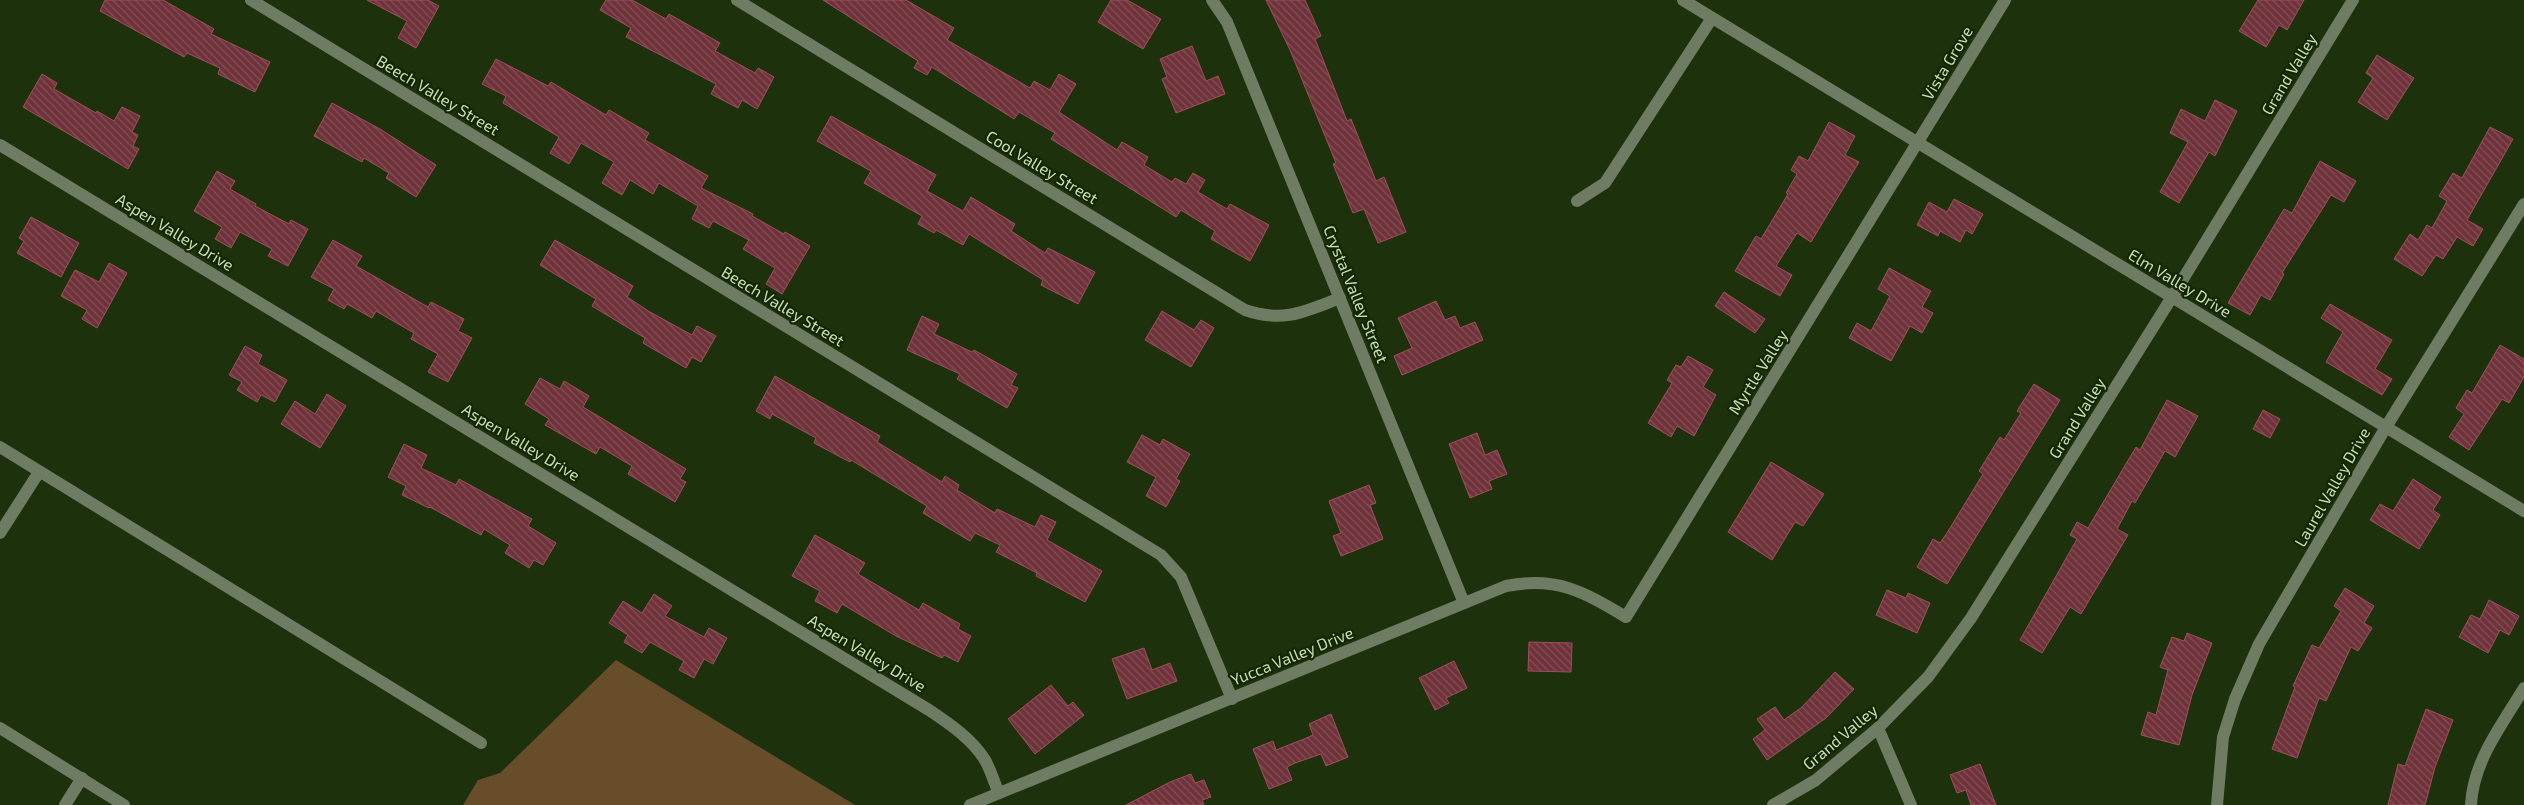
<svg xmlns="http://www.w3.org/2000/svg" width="2524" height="805" font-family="'Exo 2',sans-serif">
<defs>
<pattern id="building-back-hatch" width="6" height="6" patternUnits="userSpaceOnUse" patternTransform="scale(1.25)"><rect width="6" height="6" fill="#6f323b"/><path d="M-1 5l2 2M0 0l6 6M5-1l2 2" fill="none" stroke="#824f55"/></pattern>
</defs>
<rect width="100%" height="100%" fill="#1d310c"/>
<path fill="#684d2a" d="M616 660 855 805H463L478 780 500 773Z"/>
<g fill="url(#building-back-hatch)" stroke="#a04f5a">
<path d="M105 0H163L214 29 211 34 270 62 255 92 218 74 220 68 187 53 184 57 100 11Z"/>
<path d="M367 0H428L439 6 416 48 398 38 407 21Z"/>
<path d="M606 0H632L666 19 669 14 720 43 715 51 755 73 758 68 774 77 757 109 742 100 738 108 711 94 716 84 626 37 631 28 600 10Z"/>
<path d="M823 0H906L954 28 947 40 1030 88 1034 81 1050 90 1059 74 1076 84 1059 112 1117 150 1122 142 1148 157 1144 165 1172 182 1175 178 1186 184 1193 173 1205 180 1198 192 1227 209 1230 204 1269 225 1250 261 1211 239 1215 231 1181 210 1176 217 1051 139 1055 133 1019 112 1014 119 932 67 927 75 914 68 918 61Z"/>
<path d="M1111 0H1127L1161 19 1143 49 1098 22Z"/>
<path d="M1266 0H1305L1321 36 1315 39 1347 121 1351 119 1376 181 1384 177 1406 232 1378 243 1364 209 1353 213 1333 164 1336 163 1290 50Z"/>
<path d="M2258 0H2304L2287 30 2279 25 2266 47 2239 31Z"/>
<path d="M1192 46 1206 81 1218 76 1225 94 1176 113 1162 79 1167 77 1160 59Z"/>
<path d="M2377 55 2414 78 2387 120 2358 102 2373 78 2366 73Z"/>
<path d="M496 59 548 86 551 82 606 115 609 110 649 133 645 140 708 176 701 188 753 214 752 216 784 234 785 232 810 246 782 294 766 284 775 268 743 249 749 240 713 221 709 228 692 219 698 206 659 183 653 194 630 180 622 195 602 183 614 162 581 143 569 164 550 153 559 137 503 103 506 96 482 84Z"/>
<path d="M42 74 57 83 54 89 96 113 97 111 114 121 122 107 140 116 132 132 138 135 133 146 139 149 128 169 23 107Z"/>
<path d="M2215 100 2237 111 2215 156 2209 152 2179 203 2160 192 2188 142 2170 133 2181 109 2205 121Z"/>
<path d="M332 103 380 129 436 165 416 197 386 178 389 173 364 158 362 162 314 136Z"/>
<path d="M831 116 936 175 927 191 963 211 971 197 1015 224 1011 231 1045 253 1048 248 1095 272 1078 304 1041 285 1043 280 969 234 963 245 936 230 934 233 918 224 922 216 864 183 871 171 817 141Z"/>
<path d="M1829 122 1855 136 1845 155 1859 162 1811 242 1797 233 1776 266 1792 275 1780 296 1735 271 1756 236 1761 239 1788 194 1786 193 1797 174 1791 170 1799 156 1808 161Z"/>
<path d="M2490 127 2513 139 2467 220 2483 229 2473 246 2457 237 2443 259 2436 255 2422 276 2394 259 2410 234 2418 240 2427 225 2432 228 2447 201 2439 196 2453 173 2462 178Z"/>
<path d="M2320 161 2356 181 2344 202 2331 195 2282 273 2284 274 2270 300 2261 295 2250 315 2228 303 2284 209 2292 213Z"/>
<path d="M217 171 235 181 230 189 256 204 255 206 289 224 291 220 308 229 288 266 268 256 272 249 240 232 231 248 215 239 222 227 194 211Z"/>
<path d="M1954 199 1983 214 1972 234 1966 230 1960 242 1940 231 1938 236 1917 225 1929 202 1947 212Z"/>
<path d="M31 217 79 243 61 277 17 253 24 241 19 238Z"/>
<path d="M333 240 362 256 356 266 365 271 428 307 431 302 464 319 458 331 472 338 448 382 428 372 438 354 411 339 414 333 376 311 372 318 347 304 344 309 328 300 334 289 311 277Z"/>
<path d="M555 240 633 286 627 297 650 312 692 335 697 326 716 336 701 362 692 357 686 368 643 343 645 338 592 306 596 299 540 265Z"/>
<path d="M109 263 127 273 97 328 82 319 87 310 61 296 75 270 99 282Z"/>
<path d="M1889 268 1931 291 1922 307 1933 313 1922 333 1910 326 1891 361 1849 338 1857 323 1871 331 1890 296 1878 289Z"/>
<path d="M1724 292 1765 319 1755 333 1715 306Z"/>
<path d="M1436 301 1445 320 1455 316 1460 328 1475 322 1483 340 1402 375 1394 356 1412 348 1398 318Z"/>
<path d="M2330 304 2392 340 2375 369 2392 379 2382 395 2326 362 2343 332 2321 318Z"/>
<path d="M1162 311 1194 330 1201 320 1214 328 1191 367 1145 340Z"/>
<path d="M922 316 939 324 934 334 972 352 974 350 1017 374 1011 385 1018 388 1007 408 957 379 960 374 907 350Z"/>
<path d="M2500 345 2524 359V377L2509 403 2502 399 2469 450 2449 437 2464 414 2456 408 2467 390 2472 393Z"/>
<path d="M245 346 262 355 258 364 287 380 275 402 261 395 257 402 237 390 242 382 229 375Z"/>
<path d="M1688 356 1713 370 1703 387 1716 395 1694 436 1677 426 1671 437 1648 423 1672 383 1667 380 1676 365 1681 367Z"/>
<path d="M775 376 880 436 877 442 942 482 945 476 959 485 957 490 995 513 997 509 1035 527 1041 515 1056 522 1047 540 1102 571 1085 602 1036 576 1037 573 996 552 1000 545 975 533 970 541 923 513 927 506 851 460 850 462 814 443 816 438 772 414 770 419 756 411Z"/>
<path d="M540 378 560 389 564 381 589 396 583 407 686 469 680 479 686 482 675 502 628 474 632 466 600 447 596 454 545 425 549 419 525 404Z"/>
<path d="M2034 384 2060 400 1947 584 1917 567 1933 539 1940 543 1947 533 1983 474 1979 471 2000 437 2004 440 2021 413 2017 411Z"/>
<path d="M327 394 346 406 320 448 281 424 295 401 315 414Z"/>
<path d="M2167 400 2198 416 2175 457 2165 451 2135 503 2132 501 2117 529 2128 535 2081 614 2070 607 2042 653 2020 640 2077 539 2070 535 2077 522 2088 528 2136 447 2140 450Z"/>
<path d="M2263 410 2280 419 2270 438 2253 429Z"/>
<path d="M1477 433 1485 455 1497 450 1507 474 1489 481 1492 489 1470 498 1449 444Z"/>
<path d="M1142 435 1160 445 1163 439 1190 454 1176 479 1180 481 1166 507 1146 496 1156 477 1127 462Z"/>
<path d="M404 444 427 455 421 468 456 485 459 479 532 519 528 526 556 543 543 565 534 560 529 568 505 553 510 545 484 529 481 535 430 507 429 508 402 495 406 486 388 477Z"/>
<path d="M1771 462 1824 494 1803 526 1795 522 1772 560 1728 532Z"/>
<path d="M2413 479 2441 497 2433 510 2440 515 2419 549 2370 520 2380 504 2393 511Z"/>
<path d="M1369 485 1376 503 1370 505 1383 539 1341 556 1333 536 1341 533 1329 501Z"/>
<path d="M815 535 865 563 858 574 919 610 923 603 960 624 958 629 971 636 958 662 944 655 942 658 896 636 842 604 837 613 815 601 820 591 792 576Z"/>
<path d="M2345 588 2374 606 2364 623 2372 628 2358 651 2351 647 2326 701 2319 698 2297 758 2272 749 2295 687 2293 686 2312 645 2319 648 2341 611 2334 606Z"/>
<path d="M1887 590 1906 598 1908 593 1930 603 1917 633 1876 615Z"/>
<path d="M654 594 672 606 665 616 704 637 709 628 727 638 713 664 704 659 694 678 679 670 684 661 650 642 642 653 624 642 628 635 609 623 623 601 642 613Z"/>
<path d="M2489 600 2519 616 2509 635 2500 630 2488 653 2459 637 2471 615 2480 619Z"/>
<path d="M2187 633 2212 643 2192 695 2179 745 2141 735 2148 712 2156 715 2168 670 2160 667 2172 637 2184 641Z"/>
<path d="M1529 642 1572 643 1571 672 1528 671Z"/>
<path d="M1144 648 1152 670 1170 663 1177 681 1127 699 1112 659Z"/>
<path d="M1454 661 1467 688 1446 698 1449 703 1435 710 1419 678Z"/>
<path d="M1835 672 1854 689 1826 718 1767 760 1753 739 1765 730 1757 719 1775 707 1784 720 1802 707Z"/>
<path d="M1051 685 1068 706 1073 702 1084 715 1035 754 1008 719Z"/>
<path d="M2426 709 2453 720 2435 767 2425 805H2388L2398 764 2405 766Z"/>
<path d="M1331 714 1348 757 1326 766 1321 754 1295 763 1287 767 1292 780 1269 789 1253 749 1273 741 1276 750 1304 739 1313 735 1309 724Z"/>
<path d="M1980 764 1996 805H1971L1966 790 1957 793 1950 775Z"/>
<path d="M1191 774 1195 783 1204 780 1211 797 1202 800 1204 805H1126L1170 782Z"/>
</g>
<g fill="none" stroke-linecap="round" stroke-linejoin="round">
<g stroke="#6e7c64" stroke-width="12">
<path d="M251 0 1161 555 1181 577 1232 699"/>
<path d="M737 0 1245 310C1283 323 1304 312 1340 298"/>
<path d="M1212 0 1227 22 1464 603"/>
<path d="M1683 0 2524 511"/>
<path d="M0 145 929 710C950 724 972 739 985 760 991 770 994 783 999 793"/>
<path d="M1577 201 1605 183 1712 18"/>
<path d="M0 447 481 743"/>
<path d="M0 533 39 472"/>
<path d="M0 728 124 805"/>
<path d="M1878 728 1911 805"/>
<path d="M65 805 82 778"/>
<path d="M970 805 1506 586C1557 576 1584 592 1626 617L2005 0"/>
<path d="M1773 805 1816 780 1878 728 1928 677 1971 618 2172 297 2353 0"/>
<path d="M2217 805 2223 737 2235 699 2259 644 2386 427 2524 204"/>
<path d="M2471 805C2473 761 2502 725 2524 688"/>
</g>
</g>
<g text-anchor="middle" stroke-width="4.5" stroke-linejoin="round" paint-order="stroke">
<g font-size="16" fill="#c9dfbb" stroke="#142702">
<text transform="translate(1947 63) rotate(-59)" y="6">Vista Grove</text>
<text transform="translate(2289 74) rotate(-59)" y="6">Grand Valley</text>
<text transform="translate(438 95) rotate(31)" y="6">Beech Valley Street</text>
<text transform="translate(1042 167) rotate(31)" y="6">Cool Valley Street</text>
<text transform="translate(175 232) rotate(31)" y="6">Aspen Valley Drive</text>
<text transform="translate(2180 283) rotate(31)" y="6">Elm Valley Drive</text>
<text transform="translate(1356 294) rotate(68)" y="6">Crystal Valley Street</text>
<text transform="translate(783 306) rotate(31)" y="6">Beech Valley Street</text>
<text transform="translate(1758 372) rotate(-58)" y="6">Myrtle Valley</text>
<text transform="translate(2077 418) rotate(-58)" y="6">Grand Valley</text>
<text transform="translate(521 442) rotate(31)" y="6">Aspen Valley Drive</text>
<text transform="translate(2332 487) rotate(-60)" y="6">Laurel Valley Drive</text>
<text transform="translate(867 653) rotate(31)" y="6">Aspen Valley Drive</text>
<text transform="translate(1292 656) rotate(-22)" y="6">Yucca Valley Drive</text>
<text transform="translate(1840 737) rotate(-40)" y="6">Grand Valley</text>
</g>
</g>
</svg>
